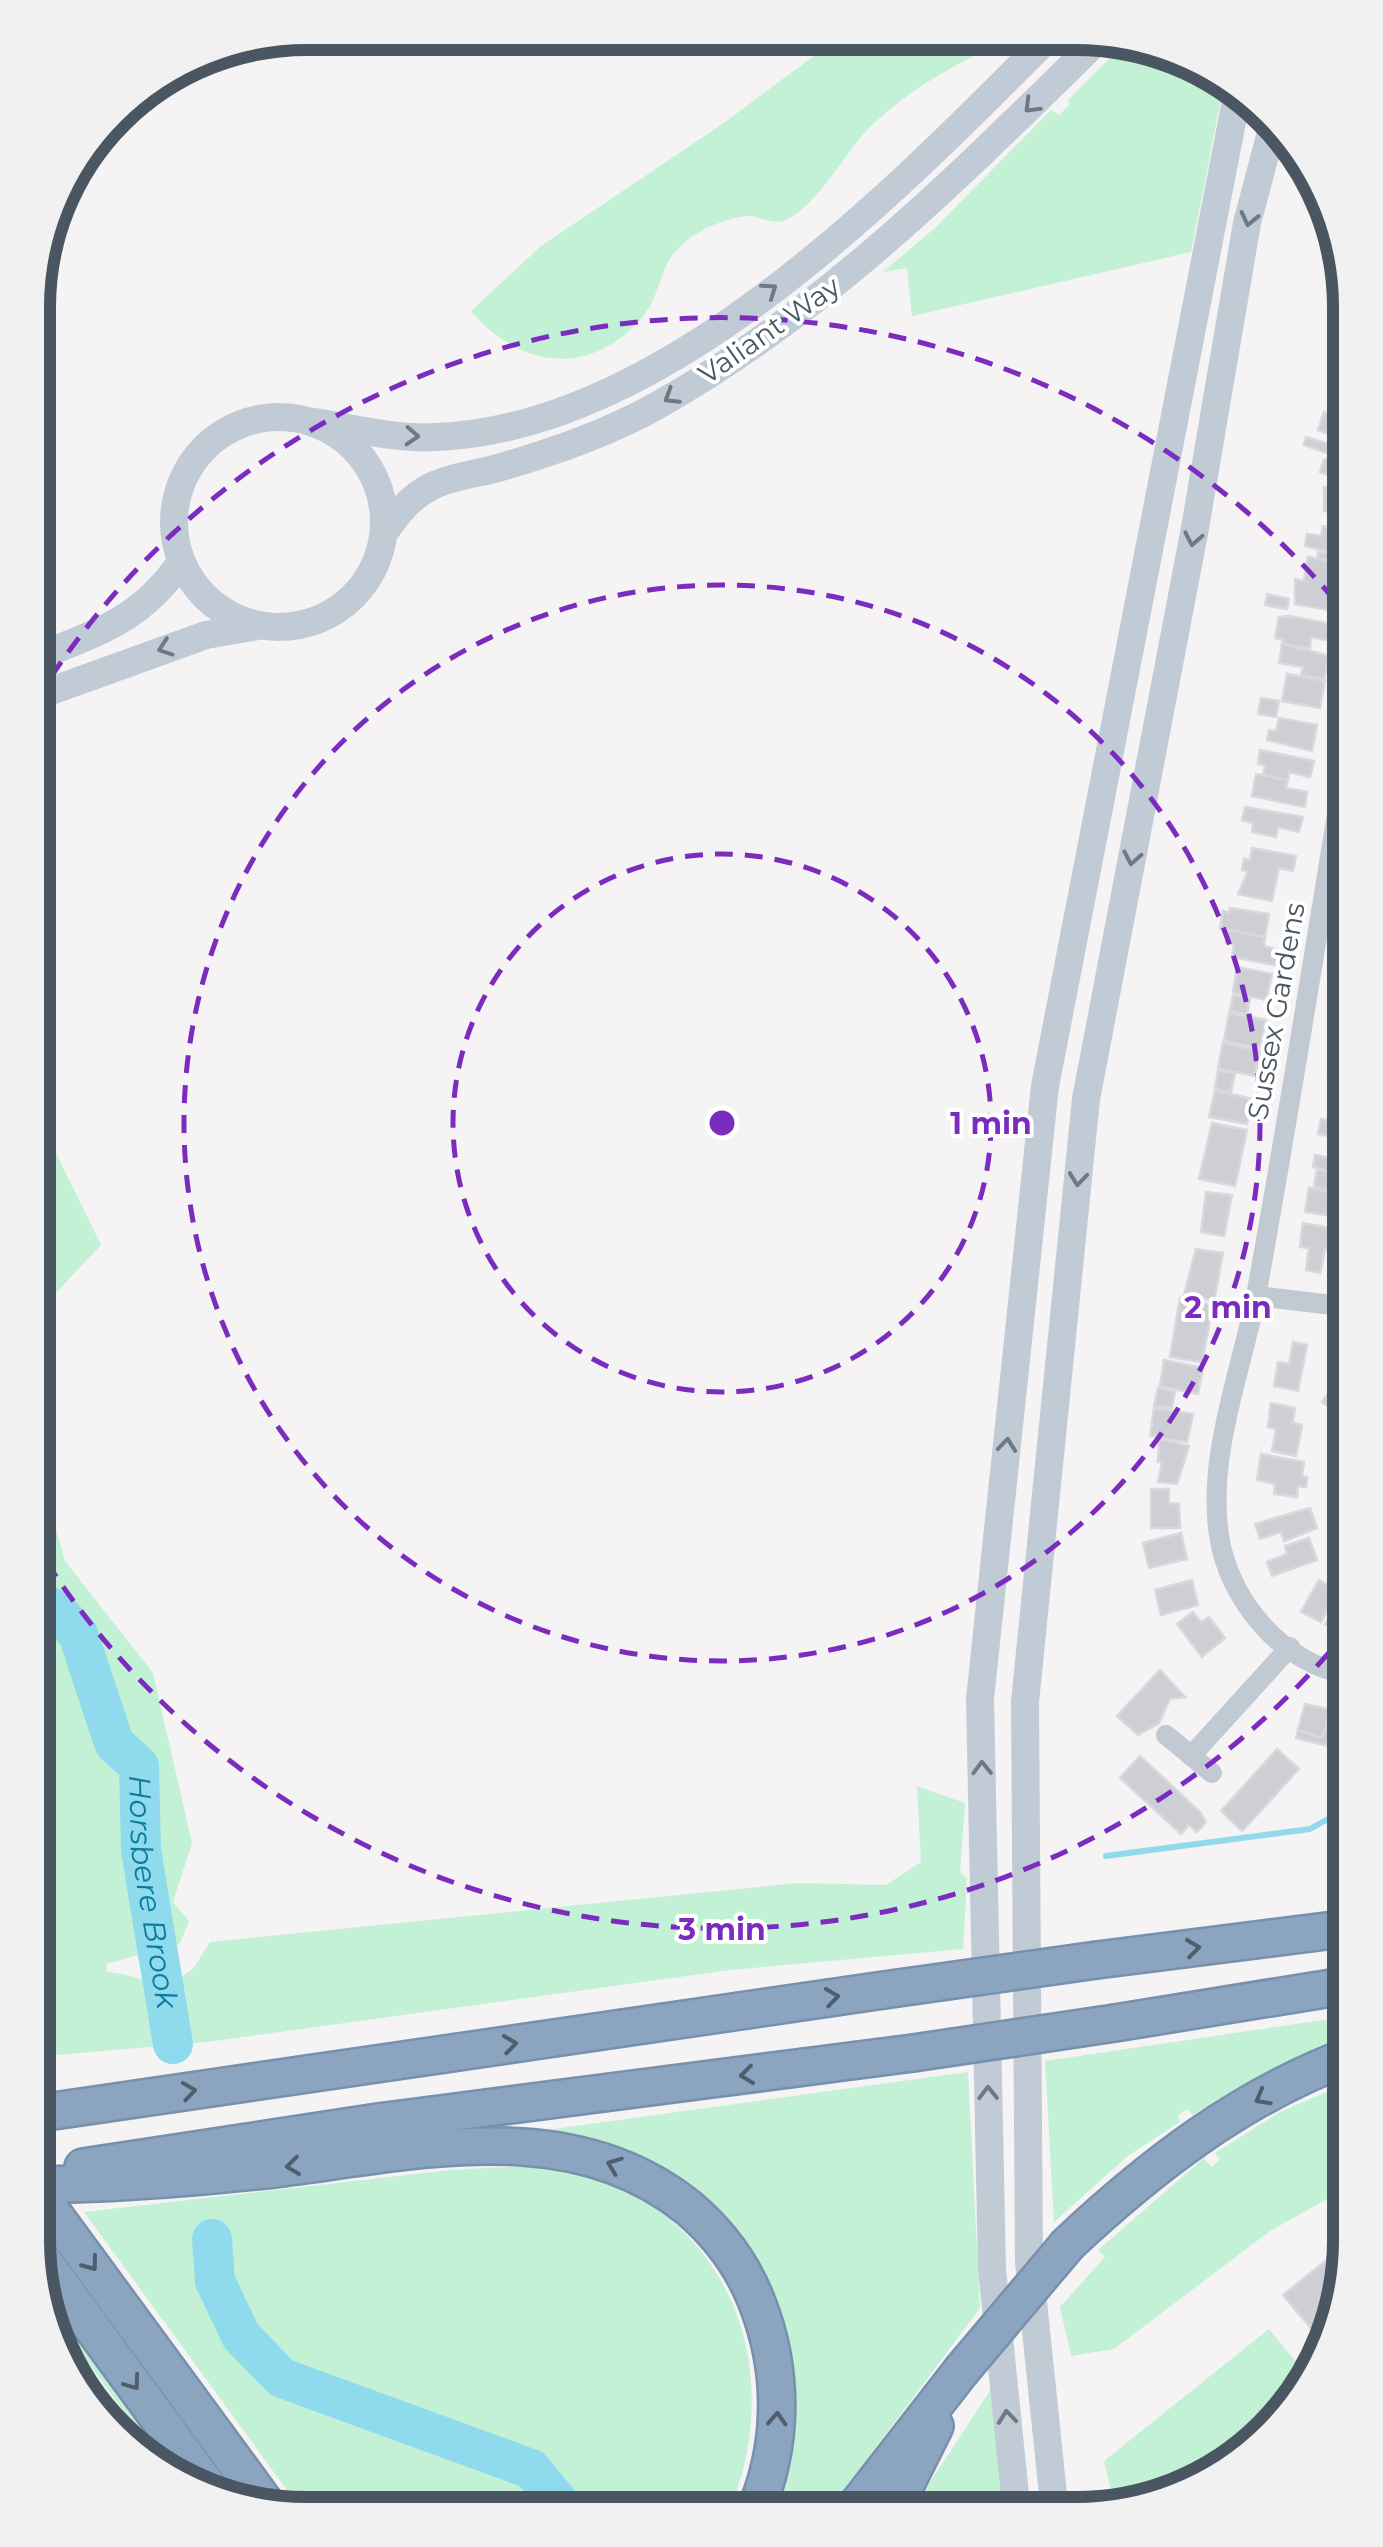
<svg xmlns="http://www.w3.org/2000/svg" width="1383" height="2547" font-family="Montserrat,sans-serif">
<rect width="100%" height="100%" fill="#f5f3f3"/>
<g fill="#c3f1d5">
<path d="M841 36 1015 37C959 62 912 86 868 129 845 153 817 205 788 219 775 226 764 218 751 216 739 215 712 224 701 231 651 260 669 288 639 321 586 379 518 366 471 311L541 246 721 125Z"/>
<path d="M1130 38 1224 84 1191 252 912 316 907 268 883 272 935 228 1051 110 1059 115 1070 104 1067 101Z"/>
<path d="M34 1108 101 1245 34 1316Z"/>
<path d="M33 1447 65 1561 153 1673 192 1843 173 1902 189 1921 180 1943 107 1964 106 1971C129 1977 153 1975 159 2000L172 1998V1983L193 1969 210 1942 798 1883 886 1885 921 1862 917 1786 965 1803 960 1872 967 1878 963 1949 730 1970 207 2042 33 2057Z"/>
<path d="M1350 2016V2039L1318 2050 1193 2115 1187 2109 1177 2116 1180 2122 1129 2155 1054 2222 1045 2061Z"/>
<path d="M968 2072 980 2308 826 2514H765L790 2412 711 2214 510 2135Z"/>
<path d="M1350 2082V2186L1270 2231 1114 2349 1071 2356 1060 2307 1105 2257 1098 2250 1204 2158 1211 2167 1220 2160 1215 2153 1280 2112Z"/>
<path d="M525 2166C542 2168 561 2168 578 2173 733 2215 788 2374 728 2513L303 2512 84 2212 450 2170Z"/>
<path d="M39 2281 181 2475 166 2469 42 2300Z"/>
<path d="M1269 2329 1306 2374 1294 2407 1165 2500 1115 2508 1104 2461Z"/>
<path d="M994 2385 1006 2514H909Z"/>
</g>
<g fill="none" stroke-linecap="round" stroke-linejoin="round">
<path stroke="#90daee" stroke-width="6" d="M1106 1856 1310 1829 1326 1820 1350 1817"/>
<g stroke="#90daee" stroke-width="40">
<path id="s1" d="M33 1596 59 1613 78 1634 114 1743 139 1766 141 1850 173 2044"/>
<path d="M212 2239 215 2281 241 2336 282 2378 531 2469 568 2513"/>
</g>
</g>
<g fill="#cdcfd5" stroke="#d7d9de" stroke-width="2.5">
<path d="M1347 364 1350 366V401L1342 396 1347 387 1338 382Z"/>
<path d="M1324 412 1350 418V451L1340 448 1343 440 1318 430Z"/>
<path d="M1306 437 1335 446 1332 455 1304 445Z"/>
<path d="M1337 455 1350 458V484L1320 472 1324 460Z"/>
<path d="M1324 487 1350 491V516L1324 511Z"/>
<path d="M1323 526 1350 531V556L1305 546 1307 534 1321 536Z"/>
<path d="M1318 552 1350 556V565L1317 559Z"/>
<path d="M1308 557 1350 565 1348 580 1335 578 1329 610 1295 604V579L1304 581Z"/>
<path d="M1267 594 1289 599 1287 609 1265 605Z"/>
<path d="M1289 616 1335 625 1332 641 1311 637 1310 648 1282 644 1284 640 1275 638 1279 617Z"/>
<path d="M1282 644 1330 656 1324 679 1301 675 1303 667 1279 663Z"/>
<path d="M1287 674 1325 681 1320 708 1282 701Z"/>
<path d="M1261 698 1279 701 1276 717 1258 714Z"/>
<path d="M1279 718 1317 725 1312 751 1267 740 1269 730 1276 731Z"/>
<path d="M1260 750 1314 761 1310 777 1289 772 1288 780 1263 776 1265 765 1258 764Z"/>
<path d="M1256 774 1288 780 1286 788 1307 792 1305 807 1252 796Z"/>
<path d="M1245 807 1303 817 1299 832 1278 827 1276 837 1252 832 1253 823 1242 820Z"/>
<path d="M1252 848 1296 856 1293 871 1279 868 1272 901 1238 894 1248 871 1242 870 1244 859 1250 860Z"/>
<path d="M1230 908 1269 914 1265 937 1220 928 1223 911 1229 913Z"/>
<path d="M1227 930 1265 937 1264 946 1278 950 1275 965 1232 957 1234 944 1226 943Z"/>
<path d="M1237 967 1272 974 1266 1000 1233 992Z"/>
<path d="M1233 995 1250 998 1247 1014 1230 1011Z"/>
<path d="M1229 1013 1266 1020 1260 1048 1224 1041Z"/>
<path d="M1339 1020 1350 1022V1045L1334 1042Z"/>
<path d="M1223 1043 1260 1051 1255 1076 1218 1068Z"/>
<path d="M1333 1054 1350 1057V1082L1328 1078Z"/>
<path d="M1218 1071 1235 1073 1231 1092 1215 1089Z"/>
<path d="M1341 1090 1350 1092V1115L1336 1112Z"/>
<path d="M1215 1091 1253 1099 1247 1124 1209 1117Z"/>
<path d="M1336 1112 1350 1115V1140L1318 1134 1321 1119 1334 1121Z"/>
<path d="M1212 1123 1247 1130 1235 1186 1199 1179Z"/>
<path d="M1315 1155 1349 1161 1346 1177 1313 1167Z"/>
<path d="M1317 1169 1334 1173 1330 1190 1314 1187Z"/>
<path d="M1309 1188 1344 1195 1342 1204 1350 1206V1218L1305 1212Z"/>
<path d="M1206 1192 1232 1195 1224 1236 1201 1232Z"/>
<path d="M1346 1222 1350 1223V1254L1325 1249 1320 1273 1306 1270 1309 1248 1300 1247 1303 1223 1345 1231Z"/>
<path d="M1196 1249 1223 1253 1214 1301 1184 1295Z"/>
<path d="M1180 1298 1213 1305 1202 1362 1170 1357Z"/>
<path d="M1293 1342 1307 1345 1298 1391 1274 1386 1278 1362 1289 1364Z"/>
<path d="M1164 1360 1203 1368 1198 1394 1160 1386Z"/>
<path d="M1337 1382 1350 1392V1437L1332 1424 1338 1414 1322 1402Z"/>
<path d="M1158 1388 1175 1392 1172 1408 1154 1406Z"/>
<path d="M1271 1403 1295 1408 1293 1423 1302 1425 1296 1456 1272 1451 1276 1429 1268 1427Z"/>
<path d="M1154 1408 1193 1414 1187 1442 1150 1436Z"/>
<path d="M1159 1439 1189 1446 1177 1484 1158 1482 1162 1462H1158Z"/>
<path d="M1261 1454 1304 1462 1302 1476 1307 1477 1306 1487 1298 1486 1297 1497 1274 1494 1275 1484 1257 1480Z"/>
<path d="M1151 1489H1169V1503L1179 1504 1180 1528H1151Z"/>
<path d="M1310 1508 1317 1528 1284 1541 1281 1532 1260 1539 1255 1524Z"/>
<path d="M1181 1533 1187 1559 1149 1568 1143 1543Z"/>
<path d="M1309 1538 1317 1560 1272 1576 1267 1562 1287 1554 1285 1546Z"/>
<path d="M1192 1580 1198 1605 1161 1615 1155 1590Z"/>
<path d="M1319 1580 1338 1591 1321 1622 1301 1612Z"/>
<path d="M1343 1594 1350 1597 1346 1637 1325 1624Z"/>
<path d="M1193 1612 1201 1622 1209 1617 1225 1638 1202 1657 1177 1624Z"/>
<path d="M1160 1670 1185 1697 1170 1699 1159 1723 1138 1735 1117 1716Z"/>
<path d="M1305 1704 1331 1710 1322 1738 1298 1730Z"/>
<path d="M1329 1717 1347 1723 1341 1749 1296 1738 1298 1730 1322 1738Z"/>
<path d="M1277 1749 1299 1769 1242 1831 1221 1811Z"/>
<path d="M1140 1756 1200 1812 1206 1822 1197 1832 1189 1825 1181 1834 1120 1778Z"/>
<path d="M1350 2217V2259L1335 2298 1327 2304 1331 2309 1320 2339 1283 2295 1342 2248 1330 2233Z"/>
</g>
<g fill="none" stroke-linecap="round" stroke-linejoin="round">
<defs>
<g id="highway">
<path d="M1097 1960 1350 1928"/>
<path d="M1115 2023 1350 1985"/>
<path d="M33 2114 884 1990"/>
<path d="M83 2167 378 2122 913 2053"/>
<path d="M33 2185C114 2184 193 2178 274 2169 414 2152 571 2111 690 2209 719 2234 742 2265 756 2300 784 2369 784 2445 754 2514"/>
<path d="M33 2186 272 2512"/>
<path d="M1068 2244C1151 2166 1242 2096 1350 2056"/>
<path d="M34 2248 208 2486"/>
<path d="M850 2514 961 2371"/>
<path d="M891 2514 935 2426"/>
</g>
</defs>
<use href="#highway" stroke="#7690ad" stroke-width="40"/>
<g stroke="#c1cad2" stroke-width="20">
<path d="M1256 1296 1333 1305 1350 1314"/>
<path d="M1350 1675C1282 1665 1228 1599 1219 1535 1207 1456 1241 1372 1256 1296 1290 1110 1319 922 1350 735"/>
<path d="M1166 1735 1212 1773"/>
<path d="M1191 1756 1290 1647"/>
</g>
<g stroke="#c1cbd6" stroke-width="28">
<circle cx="279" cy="522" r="105"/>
<path d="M315 422C355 429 396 439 436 437 665 429 897 190 1049 37"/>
<path d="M384 533C398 513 410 497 432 486 453 476 476 474 498 468 553 452 609 433 660 404 829 308 963 172 1101 37"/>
<path d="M34 658C98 632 140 621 181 562"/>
<path d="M34 697 206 635 258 626"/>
<path d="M1017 2514 992 2269 980 1699 1045 1086 1238 91"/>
<path d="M1055 2514 1029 2263 1025 1702 1086 1099 1195 528 1247 223 1273 125"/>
</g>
<use href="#highway" stroke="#8ba5c1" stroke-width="35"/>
<defs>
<g id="highway-bridge">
<path d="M884 1990 1097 1960"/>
<path d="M913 2053 1115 2023"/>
<path d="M961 2371 1068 2244"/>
</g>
</defs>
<use href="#highway-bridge" stroke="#7690ad" stroke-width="40" stroke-linecap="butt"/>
<use href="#highway-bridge" stroke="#8ba5c1" stroke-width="35"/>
</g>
<defs><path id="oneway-chevron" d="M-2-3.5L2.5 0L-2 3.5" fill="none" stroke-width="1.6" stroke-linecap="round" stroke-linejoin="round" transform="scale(2.5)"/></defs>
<g stroke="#6e7984">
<use href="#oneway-chevron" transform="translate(1031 106) rotate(135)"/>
<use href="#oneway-chevron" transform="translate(1249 219) rotate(103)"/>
<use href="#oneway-chevron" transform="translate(770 290) rotate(-35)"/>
<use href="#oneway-chevron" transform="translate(671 397) rotate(148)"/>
<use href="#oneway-chevron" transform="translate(412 436) rotate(3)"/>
<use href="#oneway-chevron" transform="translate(1193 539) rotate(101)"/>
<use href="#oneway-chevron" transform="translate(165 648) rotate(161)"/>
<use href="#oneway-chevron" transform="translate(1132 858) rotate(101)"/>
<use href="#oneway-chevron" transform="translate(1078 1179) rotate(96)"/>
<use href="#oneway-chevron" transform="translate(1007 1445) rotate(-84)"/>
<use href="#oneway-chevron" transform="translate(982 1768) rotate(-91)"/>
<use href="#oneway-chevron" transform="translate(988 2093) rotate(-91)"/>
<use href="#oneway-chevron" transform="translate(1007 2417) rotate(-96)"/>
</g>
<g stroke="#505e6b">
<use href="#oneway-chevron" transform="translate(1193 1948) rotate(-7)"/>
<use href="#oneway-chevron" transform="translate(832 1997) rotate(-8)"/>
<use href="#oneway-chevron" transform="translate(510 2044) rotate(-8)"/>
<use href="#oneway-chevron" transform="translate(747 2075) rotate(173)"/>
<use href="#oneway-chevron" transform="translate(189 2091) rotate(-8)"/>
<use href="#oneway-chevron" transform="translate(1262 2098) rotate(151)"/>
<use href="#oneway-chevron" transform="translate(614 2165) rotate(-159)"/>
<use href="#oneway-chevron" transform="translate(293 2166) rotate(173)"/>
<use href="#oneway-chevron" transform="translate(91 2264) rotate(53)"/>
<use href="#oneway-chevron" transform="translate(133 2383) rotate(54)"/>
<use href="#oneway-chevron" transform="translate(777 2419) rotate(-87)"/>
</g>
<g fill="none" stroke="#7b2cbf" stroke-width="5" stroke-dasharray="18 12">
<circle cx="722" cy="1123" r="269"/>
<circle cx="722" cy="1123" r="538"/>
<path d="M1348 1630A806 806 0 0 1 35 1544M35 702A806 806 0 0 1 1348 616"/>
</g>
<g text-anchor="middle" stroke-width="8" stroke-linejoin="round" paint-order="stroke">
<g font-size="28" fill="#4a5661" stroke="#fff">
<text transform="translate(769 330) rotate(-35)" y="10">Valiant Way</text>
<text transform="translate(1276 1011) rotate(-80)" y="10">Sussex Gardens</text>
</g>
<g font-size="30" font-style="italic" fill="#0c7c9b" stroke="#fff">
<text dy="10" stroke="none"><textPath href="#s1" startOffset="335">Horsbere Brook</textPath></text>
</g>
</g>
<path d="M0 0H1383V2547H0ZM307 50H1076A257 257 0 0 1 1333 307V2240A257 257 0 0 1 1076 2497H307A257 257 0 0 1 50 2240V307A257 257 0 0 1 307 50Z" fill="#f1f1f2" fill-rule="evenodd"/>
<path fill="none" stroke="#4a5661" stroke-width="12" d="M307 50H1076A257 257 0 0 1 1333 307V2240A257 257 0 0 1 1076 2497H307A257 257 0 0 1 50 2240V307A257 257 0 0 1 307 50Z"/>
<circle cx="722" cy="1123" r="15" fill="#7b2cbf" stroke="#fff" stroke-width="5"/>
<g font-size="30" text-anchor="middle" font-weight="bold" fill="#7b2cbf" stroke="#fff" stroke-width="8" stroke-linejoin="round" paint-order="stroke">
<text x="991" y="1134">1 min</text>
<text x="1228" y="1318">2 min</text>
<text x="722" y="1940">3 min</text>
</g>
</svg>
